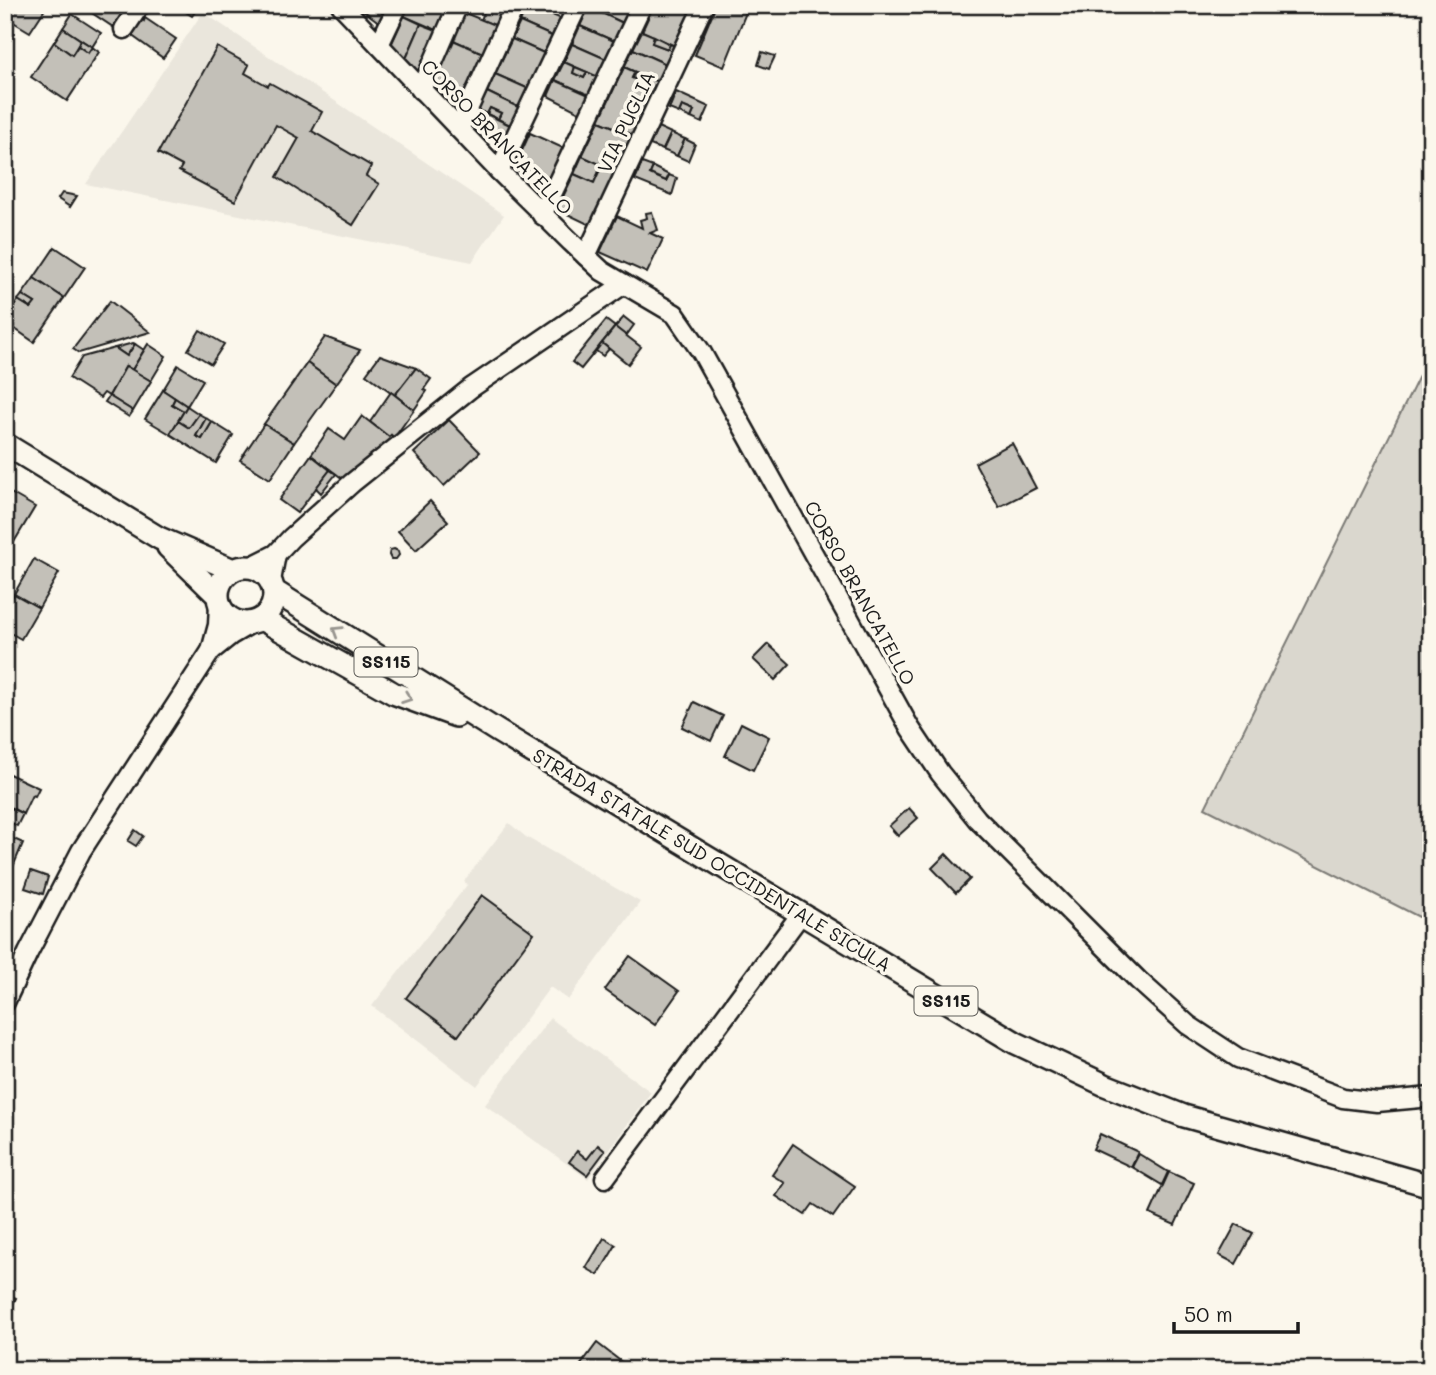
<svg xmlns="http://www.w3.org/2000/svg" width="1436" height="1375" font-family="Mali,sans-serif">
<rect width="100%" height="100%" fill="#fbf7ec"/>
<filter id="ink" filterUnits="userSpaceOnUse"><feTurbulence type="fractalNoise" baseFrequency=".0143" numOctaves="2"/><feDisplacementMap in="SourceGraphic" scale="14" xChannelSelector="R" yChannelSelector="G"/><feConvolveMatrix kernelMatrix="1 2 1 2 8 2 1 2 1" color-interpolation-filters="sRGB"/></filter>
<g filter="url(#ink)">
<g fill="#eae6dc">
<path d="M203 12 504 215 472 262 86 184Z"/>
<path d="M509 823 526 837 640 902 568 1000 550 987 477 1086 372 1006 467 885 464 881Z"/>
<path d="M550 1018 651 1092 588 1179 485 1105Z"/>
</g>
<path fill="#dad7ce" stroke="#7b7a75" stroke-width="2" d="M1428 358 1431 359V923L1205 808Z"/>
<g fill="#c3c0b8" stroke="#1c1c1c" stroke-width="2">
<path d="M13 5H39L45 9 30 32 5 17Z"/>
<path d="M80 5H127L113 27Z"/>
<path d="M175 5H200L192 16Z"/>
<path d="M356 5H388L380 23Z"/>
<path d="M409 5H450L439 31 404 16Z"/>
<path d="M487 5H507L497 26 481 20Z"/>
<path d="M528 5 562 19 554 37 520 22Z"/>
<path d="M590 5H631V6L623 23 589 7Z"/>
<path d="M654 5H677L692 12 675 46 642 31Z"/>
<path d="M716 5H749L724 67 695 55Z"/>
<path d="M589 7 623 23 614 41 580 26Z"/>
<path d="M465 13 497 26 485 54 453 40Z"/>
<path d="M72 14 101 33 92 47 63 28Z"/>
<path d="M404 16 421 24 405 61 391 45Z"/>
<path d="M145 18 176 39 163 58 131 35 142 19 144 21Z"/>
<path d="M520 22 554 37 546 54 512 39Z"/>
<path d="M421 24 439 31 419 75 405 61Z"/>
<path d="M580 26 614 41 606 59 572 44Z"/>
<path d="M63 28 81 40 72 55 54 42Z"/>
<path d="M642 31 654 36 652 43 668 49 670 44 675 46 666 64 633 49Z"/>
<path d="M654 36 670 44 668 49 652 43Z"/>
<path d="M512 39 546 54 529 89 495 74Z"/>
<path d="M81 40 92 47 88 53 78 46Z"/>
<path d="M453 40 485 54 458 109 433 85Z"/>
<path d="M54 42 72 55 78 46 88 53 92 47 99 52 67 101 31 77Z"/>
<path d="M572 44 606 59 598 77 564 62Z"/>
<path d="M217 47 249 65 245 73 268 86 270 83 322 112 312 131 371 166 366 176 379 184 353 225 277 177 299 138 276 125 235 201 179 171 182 166 158 153Z"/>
<path d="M633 49 666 64 658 82 624 67Z"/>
<path d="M762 52 775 56 769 69 758 65Z"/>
<path d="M564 62 575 67 573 73 584 78 587 72 598 77 589 95 555 80Z"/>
<path d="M575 67 587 72 584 78 573 73Z"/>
<path d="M624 67 635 72 632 78 644 83 646 77 658 82 633 135 599 121Z"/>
<path d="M635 72 646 77 644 83 632 78Z"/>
<path d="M495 74 529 89 520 108 487 92Z"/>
<path d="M555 80 589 95 581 113 548 96Z"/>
<path d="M487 92 520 108 512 126 498 119 501 113 490 108 487 114 478 110Z"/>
<path d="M676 92 709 107 702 123 691 118 694 111 682 106 679 113 669 109Z"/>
<path d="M682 106 694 111 691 118 679 113Z"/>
<path d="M490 108 501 113 498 119 487 114Z"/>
<path d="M478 110 512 126 503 144 470 127Z"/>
<path d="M599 121 633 135 615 172 582 156Z"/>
<path d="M658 127 671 133 663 150 650 145Z"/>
<path d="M530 133 563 148 545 189 514 168Z"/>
<path d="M671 133 685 139 677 156 663 150Z"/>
<path d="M685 139 695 144 688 161 677 156Z"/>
<path d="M582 156 602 165 594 183 574 174Z"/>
<path d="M642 163 653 167 650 174 666 181 669 175 677 178 672 195 635 180Z"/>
<path d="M602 165 615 172 590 225 557 209 574 174 594 183Z"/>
<path d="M653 167 669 175 666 181 650 174Z"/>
<path d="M62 193 77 196 70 207 58 199Z"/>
<path d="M652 212 658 230 650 233 663 239 647 273 600 252 617 216 642 228 640 220 647 218 646 213Z"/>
<path d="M55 247 85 267 64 298 34 278Z"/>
<path d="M34 278 64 298 34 342 5 322 18 300 31 308 35 303 22 295Z"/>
<path d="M22 295 35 303 31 308 18 300Z"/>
<path d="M110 301 150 332 79 353 73 349Z"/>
<path d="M624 317 634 325 626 336 615 327Z"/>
<path d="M606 320 615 327 581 369 572 362Z"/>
<path d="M615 327 641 347 628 364 602 343Z"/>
<path d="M200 330 224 344 211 364 188 350Z"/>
<path d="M325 337 360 350 336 384 307 363Z"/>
<path d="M133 343 135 344 127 356 115 348Z"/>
<path d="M602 343 609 349 603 356 596 351Z"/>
<path d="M135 344 144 350 132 370 126 366 109 396 104 393 100 398 69 378 82 357 115 348 127 356Z"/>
<path d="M148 344 166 356 151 381 132 370Z"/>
<path d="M380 355 416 368 395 395 366 374Z"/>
<path d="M307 363 336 384 294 443 264 424Z"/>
<path d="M178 365 203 380 187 406 163 390Z"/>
<path d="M126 366 151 381 133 411 109 396Z"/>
<path d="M416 368 431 379 424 389 427 391 414 410 395 395Z"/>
<path d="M163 390 175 398 172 404 184 411 170 434 145 419Z"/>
<path d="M391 392 414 410 394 438 391 435 389 437 370 422Z"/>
<path d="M109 396 133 411 129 417 105 402Z"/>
<path d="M175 398 187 406 184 411 172 404Z"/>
<path d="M187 406 199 414 189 428 178 421Z"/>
<path d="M199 414 206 418 196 436 202 439 212 422 233 435 216 463 170 434 178 421 189 428Z"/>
<path d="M362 416 389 437 391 435 394 438 343 479 311 455 329 429 345 440Z"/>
<path d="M206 418 212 422 202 439 196 436Z"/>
<path d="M449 420 480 452 444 486 414 453Z"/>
<path d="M264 424 294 443 270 479 240 460Z"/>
<path d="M1012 443 1036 488 999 507 975 463Z"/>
<path d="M311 455 330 470 297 513 279 500Z"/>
<path d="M330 470 336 474 321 493 316 488Z"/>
<path d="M9 492 35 507 14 542 11 541 5 551V498Z"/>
<path d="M430 501 448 521 416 550 398 531Z"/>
<path d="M394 549 398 551 399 555 396 559H391L389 555 390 550Z"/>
<path d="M34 559 59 573 39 608 14 594Z"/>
<path d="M14 594 39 608 21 639 5 630V610Z"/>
<path d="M768 644 790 664 775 680 753 659Z"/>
<path d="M694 702 723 716 711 741 682 727Z"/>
<path d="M741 723 769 737 753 770 725 756Z"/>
<path d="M5 772 39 788 35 796 32 795 23 814 5 805Z"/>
<path d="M5 805 23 814 17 826 5 820Z"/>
<path d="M909 808 918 818 898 836 889 826Z"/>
<path d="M135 830 143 836 136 846 128 841Z"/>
<path d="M5 835 23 843 10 874 5 872Z"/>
<path d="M946 854 970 879 956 893 932 868Z"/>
<path d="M31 871 48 877 43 894 25 888Z"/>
<path d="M482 895 534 933 458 1036 406 998Z"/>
<path d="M630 956 679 991 655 1025 605 990Z"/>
<path d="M1100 1134 1138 1152 1131 1167 1093 1149Z"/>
<path d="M793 1144 855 1186 833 1217 813 1204 805 1215 776 1196 785 1183 772 1175Z"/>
<path d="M598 1145 605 1151 587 1175 569 1162 577 1151 587 1159Z"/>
<path d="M1139 1154 1168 1172 1162 1185 1132 1167Z"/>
<path d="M1169 1172 1194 1183 1175 1225 1150 1214Z"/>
<path d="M1236 1224 1253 1233 1236 1264 1219 1255Z"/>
<path d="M604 1238 616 1245 598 1275 586 1268Z"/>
<path d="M5 1293 16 1298 7 1316 5 1315Z"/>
<path d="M597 1343 632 1370H577Z"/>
</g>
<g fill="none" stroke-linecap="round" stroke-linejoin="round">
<defs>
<g id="minor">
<path d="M341 5 499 171 571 242 602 271 675 314 702 353 910 728 940 773 977 819 1138 980 1188 1025 1238 1058 1343 1098 1377 1102 1431 1097"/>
<path d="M124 29 140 5"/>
<path d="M379 45 398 5"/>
<path d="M421 90 458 5"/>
<path d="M459 129 515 5"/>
<path d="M499 171 578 5"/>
<path d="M542 215 642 5"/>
<path d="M586 256 704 5"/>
<path d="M250 567 276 554 291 538 352 483 471 388 624 284"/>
<path d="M271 581 276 554"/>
<path d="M211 651 231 635 255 621"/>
<path d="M5 1002 28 953 81 851 211 651 218 625 219 604"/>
<path d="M605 1178 801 914"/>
</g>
<g id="major">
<path d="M5 444 159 538 233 570"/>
<path d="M168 547 217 595"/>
<circle cx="246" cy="595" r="28"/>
<path d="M274 591 499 732 1016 1043 1105 1085 1184 1116 1431 1186"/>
<path d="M261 619 393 693 456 716"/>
</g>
</defs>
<use href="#minor" stroke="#1c1c1c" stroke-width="23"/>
<use href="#major" stroke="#1c1c1c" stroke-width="26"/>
<use href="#minor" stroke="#fbf7ec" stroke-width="18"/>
<use href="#major" stroke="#fbf7ec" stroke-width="21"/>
</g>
<defs><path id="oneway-chevron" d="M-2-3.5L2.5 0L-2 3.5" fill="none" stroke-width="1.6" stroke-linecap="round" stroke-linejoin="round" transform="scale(1.75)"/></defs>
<g stroke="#97948e">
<use href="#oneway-chevron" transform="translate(337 631) rotate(-148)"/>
<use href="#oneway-chevron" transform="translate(407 698) rotate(20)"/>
</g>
</g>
<g text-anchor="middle" stroke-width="7" stroke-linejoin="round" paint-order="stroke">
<g fill="#fbf7ec" stroke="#5f5e5a" stroke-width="2">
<rect x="354.5" y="647.5" width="63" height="29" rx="5"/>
<rect x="914.5" y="986.5" width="63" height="29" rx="5"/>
</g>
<g font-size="18" font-weight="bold" fill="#1c1c1c">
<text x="386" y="668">SS115</text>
<text x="946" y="1007">SS115</text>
</g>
<g font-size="19" fill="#1c1c1c" stroke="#fbf7ec">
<text transform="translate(626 122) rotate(-65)" y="7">VIA PUGLIA</text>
<text transform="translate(497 137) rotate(46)" y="7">CORSO BRANCATELLO</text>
<text transform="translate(860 593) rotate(61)" y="7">CORSO BRANCATELLO</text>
<text transform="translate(712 860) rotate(31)" y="7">STRADA STATALE SUD OCCIDENTALE SICULA</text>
</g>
</g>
<rect width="1436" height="1375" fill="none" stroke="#fbf7ec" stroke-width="28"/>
<rect x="14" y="14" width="1408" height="1347" fill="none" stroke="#1c1c1c" stroke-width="2.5" filter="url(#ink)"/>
<path d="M1174 1322v10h124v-10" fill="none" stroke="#1c1c1c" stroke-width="3.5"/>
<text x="1184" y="1322" font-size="21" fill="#1c1c1c" stroke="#fbf7ec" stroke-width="5" paint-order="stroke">50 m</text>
</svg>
